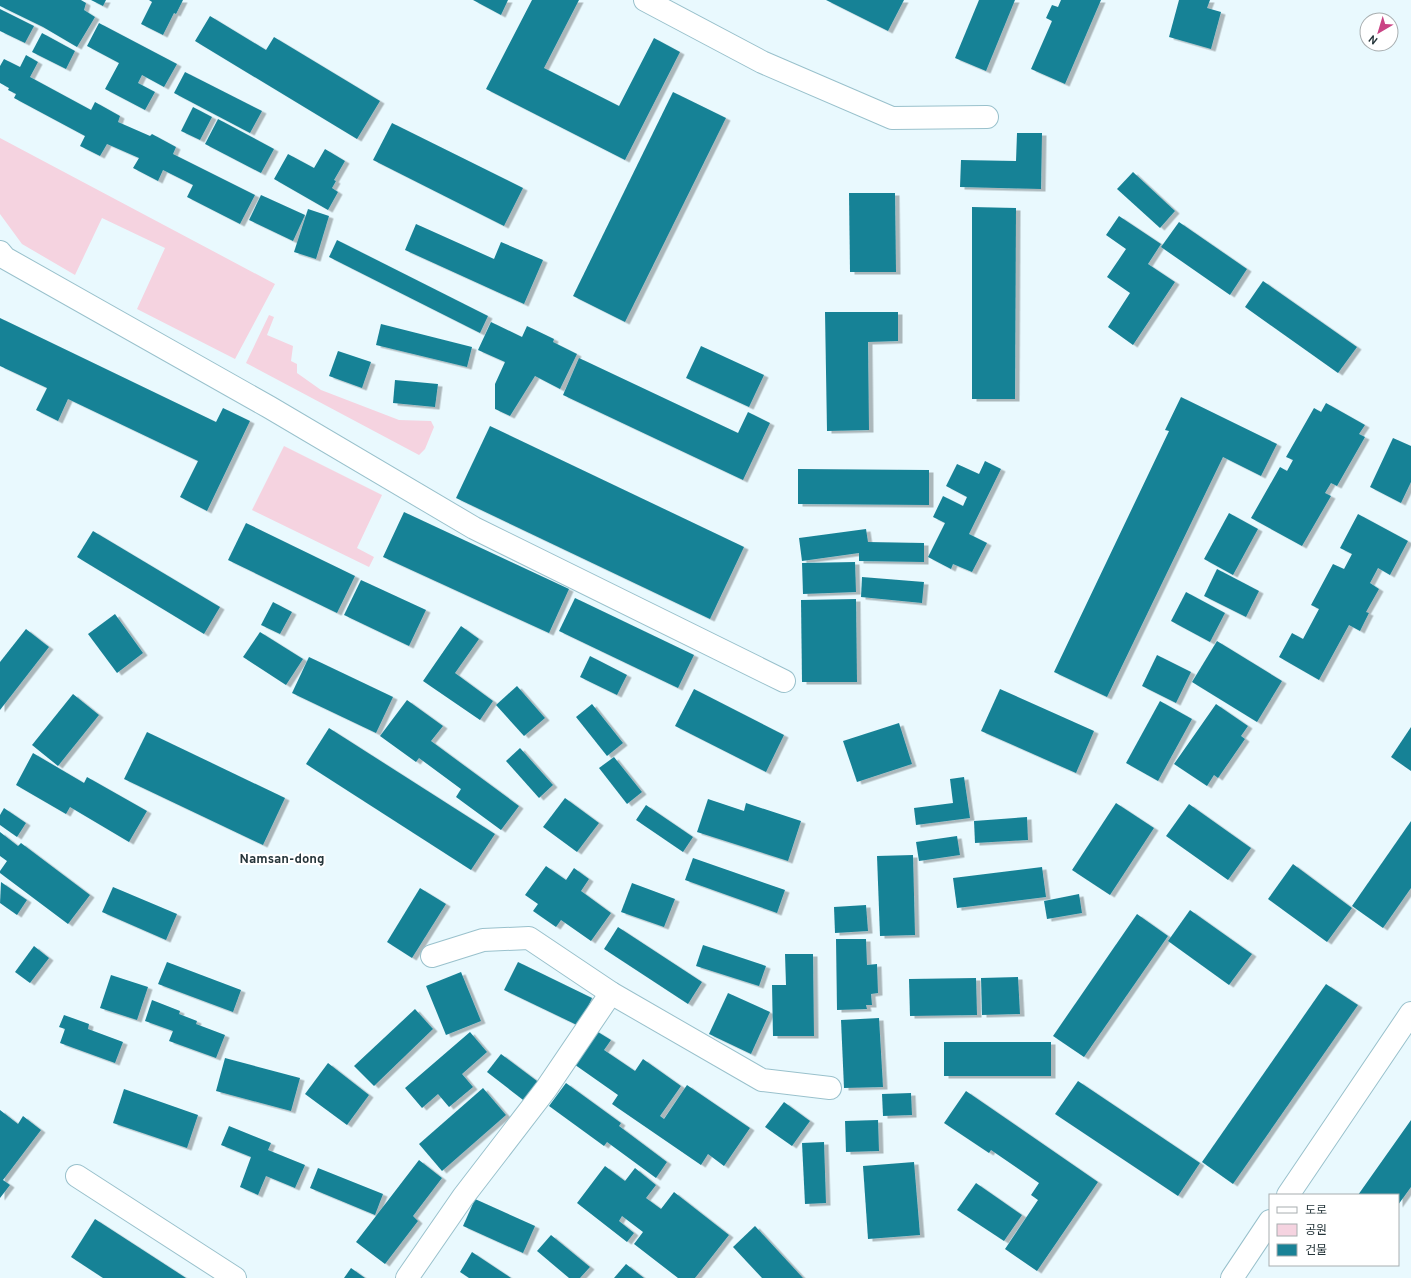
<svg xmlns="http://www.w3.org/2000/svg" width="1411" height="1278" font-family="Overpass,'Noto Sans KR',sans-serif">
<defs>
<filter id="shadow"><feDropShadow dx="4.5" dy="2.5" stdDeviation="0" flood-color="#0004"/></filter>
</defs>
<rect width="100%" height="100%" fill="#e9f9fe"/>
<g fill="#f5d3e0">
<path d="M0 138 275 284 235 359 137 309 165 248 102 218 75 275 22 244 0 214Z"/>
<path d="M269 315 274 317 267 335 293 346 291 361 297 364V373L321 390 399 420 431 421 434 427 425 449 419 455 246 363Z"/>
<path d="M284 446 382 495 357 548 374 557 369 567 252 510Z"/>
</g>
<g fill="#198296" filter="url(#shadow)">
<path d="M0 0H81L86 3 84 10 95 17 77 47 43 27 0 6Z"/>
<path d="M91 0H106L103 6Z"/>
<path d="M149 0H183L176 14 174 13 163 35 141 24 152 2Z"/>
<path d="M473 0H508L501 15Z"/>
<path d="M532 0H579L544 68 619 106 654 38 680 52 625 160 486 89Z"/>
<path d="M826 0H904L888 31Z"/>
<path d="M979 0H1015L986 71 955 58Z"/>
<path d="M1061 0H1101L1065 84 1031 69 1052 21 1046 18 1052 5 1058 7Z"/>
<path d="M1179 0H1210L1207 8 1221 12 1211 49 1169 37Z"/>
<path d="M0 9 34 26 25 43 0 31Z"/>
<path d="M210 16 266 50 274 37 380 101 357 139 195 41Z"/>
<path d="M99 23 177 64 164 87 142 75 138 83 155 92 145 110 105 89 119 63 87 46Z"/>
<path d="M42 33 75 51 66 69 32 52Z"/>
<path d="M26 55 38 62 30 77 91 110 95 102 120 116 118 122 150 136 152 134 176 147 173 154 255 195 240 224 187 197 193 185 163 170 158 181 133 168 139 158 107 144 100 156 80 146 85 136 14 98 16 94 8 90 9 88 0 83V66L4 59 20 67Z"/>
<path d="M185 72 262 111 250 133 174 93Z"/>
<path d="M673 92 726 118 625 322 573 296Z"/>
<path d="M193 107 212 117 200 140 181 131Z"/>
<path d="M218 119 274 149 261 173 205 144Z"/>
<path d="M392 123 523 188 504 226 373 160Z"/>
<path d="M1017 133H1042L1041 189 960 187 961 160 1016 161Z"/>
<path d="M325 149 345 161 334 180 336 181 332 188 338 192 328 210 274 179 288 154 314 168Z"/>
<path d="M1133 172 1175 211 1160 228 1117 189Z"/>
<path d="M849 193H895L896 272H850Z"/>
<path d="M261 195 305 215 293 241 249 220Z"/>
<path d="M972 207 1016 208 1015 399H972Z"/>
<path d="M308 209 329 216 316 259 294 252Z"/>
<path d="M1119 216 1161 244 1148 264 1175 282 1133 345 1108 327 1130 293 1107 277 1126 249 1106 235Z"/>
<path d="M1179 222 1247 269 1230 295 1161 247Z"/>
<path d="M416 224 494 259 501 242 543 260 524 304 405 250Z"/>
<path d="M337 240 488 316 480 333 329 257Z"/>
<path d="M1263 281 1357 347 1338 373 1245 307Z"/>
<path d="M825 312H898V341L868 342 869 430 827 431Z"/>
<path d="M0 318 216 422 223 408 250 421 207 511 180 497 198 461 68 399 58 421 36 410 47 388 0 366Z"/>
<path d="M491 322 522 337 527 326 554 339 553 342 577 354 560 389 535 376 510 416 495 409V384L505 362 478 350Z"/>
<path d="M381 324 472 347 467 367 376 345Z"/>
<path d="M701 346 764 375 749 407 686 378Z"/>
<path d="M338 351 371 362 362 388 329 376Z"/>
<path d="M579 358 738 433 748 412 770 423 743 480 563 395Z"/>
<path d="M395 380 438 384 435 407 393 403Z"/>
<path d="M1181 397 1277 444 1261 476 1223 457 1107 697 1054 672 1169 431 1165 430Z"/>
<path d="M1326 403 1365 425 1359 434 1365 437 1337 486 1331 483 1325 493 1331 496 1302 546 1251 518 1280 467 1287 471 1293 460 1286 457 1314 408 1321 412Z"/>
<path d="M490 426 744 547 710 619 456 498Z"/>
<path d="M1393 438 1411 446V482L1401 503 1370 487Z"/>
<path d="M985 461 1001 469 969 534 987 543 972 572 953 564 951 569 928 557 945 523 933 517 943 496 963 506 967 497 946 486 957 464 979 474Z"/>
<path d="M798 469 929 470V505L798 504Z"/>
<path d="M404 512 569 589 549 633 383 557Z"/>
<path d="M1229 513 1258 529 1233 575 1204 559Z"/>
<path d="M1358 514 1408 541 1390 575 1378 568 1370 583 1379 589 1366 612 1369 613 1360 631 1349 625 1319 680 1279 657 1292 633 1303 639 1319 609 1311 605 1333 564 1344 569 1352 554 1340 548Z"/>
<path d="M246 523 355 576 337 613 228 560Z"/>
<path d="M866 529 868 542 924 543V562L859 561V553L802 561 799 538Z"/>
<path d="M93 531 220 607 204 634 77 557Z"/>
<path d="M855 562 856 592 803 594 802 563Z"/>
<path d="M1217 569 1259 591 1246 617 1204 596Z"/>
<path d="M862 577 924 582 922 603 861 597Z"/>
<path d="M361 580 426 610 409 646 344 615Z"/>
<path d="M1186 592 1225 613 1210 642 1171 621Z"/>
<path d="M575 598 694 655 678 688 559 631Z"/>
<path d="M856 599 857 682H802L801 600Z"/>
<path d="M273 602 292 612 280 634 261 625Z"/>
<path d="M115 614 143 653 117 673 88 634Z"/>
<path d="M461 626 479 639 455 673 493 701 480 720 423 681Z"/>
<path d="M26 629 49 647 0 710V662Z"/>
<path d="M260 632 303 659 286 685 243 657Z"/>
<path d="M1217 641 1282 681 1257 722 1192 682Z"/>
<path d="M1157 655 1191 672 1176 703 1142 686Z"/>
<path d="M590 656 627 675 617 695 580 677Z"/>
<path d="M309 657 393 697 376 733 292 693Z"/>
<path d="M517 686 545 718 524 736 496 705Z"/>
<path d="M694 689 784 735 766 772 675 726Z"/>
<path d="M1000 689 1094 731 1076 773 981 731Z"/>
<path d="M73 694 99 715 58 766 32 745Z"/>
<path d="M407 700 443 726 431 741 519 806 501 830 456 797 461 789 419 758 416 762 380 736Z"/>
<path d="M1160 701 1192 719 1158 781 1126 763Z"/>
<path d="M592 704 623 743 607 756 576 717Z"/>
<path d="M1216 704 1248 726 1241 736 1245 739 1218 778 1214 775 1207 786 1174 764Z"/>
<path d="M899 723 912 764 857 782 843 741Z"/>
<path d="M1411 727V771L1391 757Z"/>
<path d="M329 728 495 834 471 870 306 764Z"/>
<path d="M147 732 285 798 263 845 124 779Z"/>
<path d="M520 748 553 785 539 798 506 761Z"/>
<path d="M33 753 84 783 87 777 147 811 129 842 70 807 66 814 16 785Z"/>
<path d="M614 757 642 792 627 804 599 768Z"/>
<path d="M964 777 970 818 916 825 914 808 953 803 950 779Z"/>
<path d="M565 798 599 823 577 852 543 827Z"/>
<path d="M708 799 744 811 746 803 801 821 788 861 697 832Z"/>
<path d="M1116 803 1154 828 1110 895 1072 870Z"/>
<path d="M1189 804 1251 848 1228 880 1166 836Z"/>
<path d="M646 805 693 837 683 852 636 820Z"/>
<path d="M4 808 26 823 17 837 0 825V815Z"/>
<path d="M1027 817 1028 840 975 843 974 821Z"/>
<path d="M1411 821V888L1383 928 1352 906Z"/>
<path d="M0 832 18 846 21 843 90 895 68 924 0 873V871L7 861 0 856Z"/>
<path d="M957 836 960 855 919 861 916 842Z"/>
<path d="M913 855 915 935 880 936 877 856Z"/>
<path d="M693 858 785 890 777 913 685 880Z"/>
<path d="M1293 864 1352 908 1327 942 1268 899Z"/>
<path d="M546 866 566 880 574 868 589 879 581 891 611 913 591 941 561 920 556 927 533 911 538 904 525 895Z"/>
<path d="M1042 867 1046 897 957 908 953 878Z"/>
<path d="M1 882 27 900 17 915 0 903Z"/>
<path d="M632 883 675 899 664 927 621 912Z"/>
<path d="M113 887 177 914 166 940 102 912Z"/>
<path d="M420 888 446 904 412 958 387 942Z"/>
<path d="M1079 894 1082 913 1047 919 1044 901Z"/>
<path d="M866 905 868 931 835 933 834 907Z"/>
<path d="M1190 910 1252 954 1229 985 1168 941Z"/>
<path d="M1137 914 1168 936 1084 1057 1053 1036Z"/>
<path d="M618 927 702 982 688 1004 604 949Z"/>
<path d="M836 939H866L867 965 877 964 878 993 871 994 872 1005H866L867 1009 837 1010Z"/>
<path d="M703 945 766 966 759 986 696 966Z"/>
<path d="M34 946 49 958 30 983 15 972Z"/>
<path d="M785 954H813L814 1036H773L772 985H786Z"/>
<path d="M167 962 241 990 233 1012 158 984Z"/>
<path d="M518 962 592 998 579 1026 504 990Z"/>
<path d="M461 972 481 1021 446 1035 426 986Z"/>
<path d="M111 975 148 987 137 1020 100 1008Z"/>
<path d="M1018 977 1020 1014 982 1015 981 978Z"/>
<path d="M976 978 977 1015 910 1016 909 979Z"/>
<path d="M1326 984 1358 1005 1233 1184 1202 1162Z"/>
<path d="M728 993 770 1012 751 1054 709 1034Z"/>
<path d="M152 1000 180 1011 179 1014 197 1021 196 1024 225 1035 216 1058 169 1041 173 1031 145 1021Z"/>
<path d="M415 1009 433 1029 374 1086 354 1066Z"/>
<path d="M64 1015 89 1024 88 1029 123 1042 115 1063 60 1043 65 1029 59 1027Z"/>
<path d="M879 1018 883 1087 844 1088 841 1020Z"/>
<path d="M593 1029 611 1040 604 1050 635 1071 643 1059 681 1086 660 1116 664 1119 687 1085 750 1128 724 1166 708 1154 701 1165 612 1104 618 1095 571 1062Z"/>
<path d="M470 1032 487 1052 462 1074 473 1087 449 1107 438 1094 422 1108 405 1088Z"/>
<rect x="944" y="1042" width="107" height="34"/>
<path d="M501 1054 541 1084 527 1103 487 1072Z"/>
<path d="M225 1058 300 1078 291 1111 216 1091Z"/>
<path d="M328 1063 369 1095 347 1125 305 1094Z"/>
<path d="M1078 1081 1200 1163 1178 1196 1055 1114Z"/>
<path d="M566 1083 621 1123 619 1126 667 1162 656 1178 607 1142 604 1146 549 1106Z"/>
<path d="M483 1088 506 1115 442 1171 419 1144Z"/>
<path d="M124 1089 198 1115 187 1148 113 1123Z"/>
<path d="M966 1091 1098 1182 1037 1271 1005 1249 1038 1200 1031 1195 1039 1183 991 1150 989 1153 944 1123Z"/>
<path d="M911 1093 912 1115 883 1116 882 1094Z"/>
<path d="M784 1102 810 1121 792 1146 765 1127Z"/>
<path d="M0 1110 18 1124 23 1116 41 1130 3 1180 10 1185 0 1198Z"/>
<path d="M878 1120 879 1151 846 1152 845 1121Z"/>
<path d="M1411 1120V1187L1398 1205V1195H1358Z"/>
<path d="M229 1126 271 1143 268 1150 305 1165 295 1188 266 1176 258 1195 240 1187 251 1157 221 1145Z"/>
<path d="M824 1142 826 1203 805 1204 802 1143Z"/>
<path d="M419 1160 442 1178 413 1216 418 1221 385 1264 356 1242Z"/>
<path d="M914 1162 920 1235 868 1239 863 1166Z"/>
<path d="M605 1166 625 1181 635 1168 656 1185 646 1198 661 1209 674 1192 729 1235 695 1278H678L634 1244 643 1232 622 1216 619 1221 634 1233 627 1242 577 1203Z"/>
<path d="M318 1168 383 1194 375 1215 310 1188Z"/>
<path d="M976 1183 1022 1215 1004 1241 957 1210Z"/>
<path d="M475 1199 535 1226 523 1253 463 1226Z"/>
<path d="M95 1219 186 1278H103L71 1257Z"/>
<path d="M755 1226 803 1278H762L733 1247Z"/>
<path d="M551 1235 590 1267 580 1278H569L537 1251Z"/>
<path d="M472 1252 511 1278H469L460 1272Z"/>
<path d="M626 1264 644 1278H614Z"/>
<path d="M351 1268 365 1278H344Z"/>
</g>
<g fill="none" stroke-linecap="round" stroke-linejoin="round">
<defs>
<g id="minor">
<path d="M645 0 762 62 892 118 987 117"/>
<path d="M0 252 5 258 269 407 474 528 784 681"/>
<path d="M432 956 483 940 529 938 611 993 762 1080 830 1088"/>
<path d="M77 1176 235 1278"/>
<path d="M407 1278 463 1197 546 1089 611 993"/>
</g>
<g id="tertiary">
<path d="M1288 1195 1411 1013"/>
<path d="M1232 1278 1270 1221"/>
</g>
</defs>
<use href="#minor" stroke="#99c1cc" stroke-width="24"/>
<use href="#tertiary" stroke="#99c1cc" stroke-width="24"/>
<use href="#minor" stroke="#fff" stroke-width="22"/>
<use href="#tertiary" stroke="#fff" stroke-width="22"/>
</g>
<g text-anchor="middle" stroke-width="4" stroke-linejoin="round" paint-order="stroke">
<g font-size="13" font-weight="bold" fill="#25353a" stroke="#fff">
<text x="282" y="863">Namsan-dong</text>
</g>
</g>
<rect x="1269" y="1194" width="130" height="72" fill="#ffffff" stroke="#a8aeb0"/>
<rect x="1277" y="1207" width="20" height="6" fill="#ffffff" stroke="#a8aeb0"/>
<text x="1305" y="1214" font-size="12" fill="#25353a">도로</text>
<rect x="1277" y="1224" width="20" height="12" fill="#f5d3e0" stroke="#a8aeb0"/>
<text x="1305" y="1234" font-size="12" fill="#25353a">공원</text>
<rect x="1277" y="1244" width="20" height="12" fill="#198296" stroke="#a8aeb0"/>
<text x="1305" y="1254" font-size="12" fill="#25353a">건물</text>
<g transform="translate(1379 32) rotate(218)"><circle r="19" fill="#ffffff" stroke="#a8aeb0"/>
<path d="M0-3L7 15L0 10L-7 15Z" fill="#ca4485"/>
<text y="-6" font-size="11" font-weight="bold" text-anchor="middle" fill="#25353a">N</text>
</g>
</svg>
